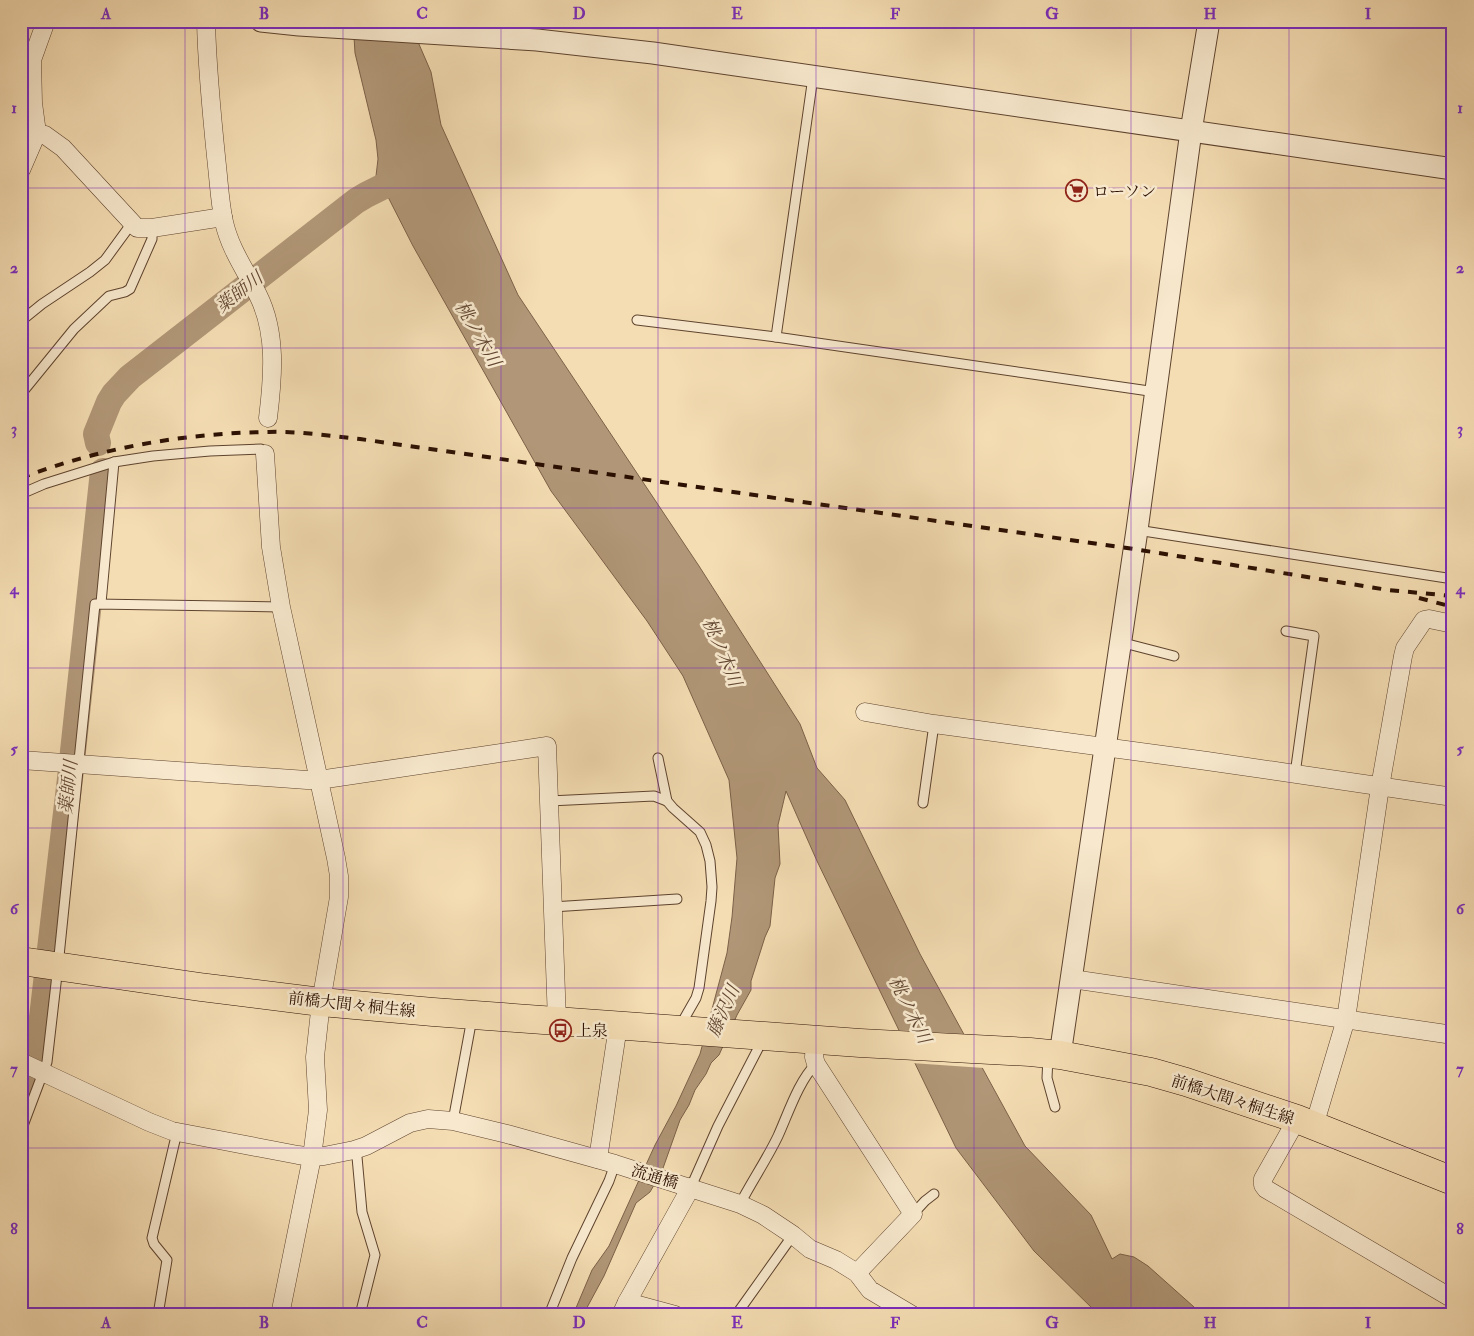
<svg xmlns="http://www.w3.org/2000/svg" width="1474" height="1336" font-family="'IM FELL Double Pica','Noto Serif JP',serif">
<rect width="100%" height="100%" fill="#f5ddb3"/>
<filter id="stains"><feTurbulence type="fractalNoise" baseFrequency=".004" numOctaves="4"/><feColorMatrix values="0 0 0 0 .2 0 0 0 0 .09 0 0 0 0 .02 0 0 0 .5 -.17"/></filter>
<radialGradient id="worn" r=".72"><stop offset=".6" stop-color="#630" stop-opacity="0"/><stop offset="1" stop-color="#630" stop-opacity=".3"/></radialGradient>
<path fill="#b19777" stroke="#7c6148" d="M353 21H409L431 72 441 125 518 295 699 566 800 724 817 768 845 800 920 954 1025 1146 1091 1215 1112 1259 1120 1254 1134 1257 1148 1266 1203 1315H1099L1034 1251 956 1148 817 861 786 791 778 825 780 864 775 878 770 926 765 937 751 981V990L737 1015 719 1055 711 1063 706 1074 695 1090 689 1105 680 1120 662 1171 650 1192 636 1203 604 1276 583 1315H573L592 1270 609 1246 655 1145 676 1106 700 1054 727 953 732 917 737 858 729 780 683 676 647 621 551 491 413 246 387 195 369 194 368 187 376 176 378 159 376 140 355 53Z"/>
<path fill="#f5ddb3" d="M895 1030 966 1034 984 1068 911 1063Z"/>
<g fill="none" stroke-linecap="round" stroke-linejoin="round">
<g stroke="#b19777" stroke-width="26">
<path d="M98 443 96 434 109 402 114 394 130 377 356 201 366 195 400 178"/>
<path d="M21 1101 37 1060 71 770 103 471"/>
</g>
<defs>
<g id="service">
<path d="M637 320 776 337 1156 392"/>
<path d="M21 321 42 304 90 272 105 260 132 223"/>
<path d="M776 337 813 77"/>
<path d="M21 394 74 329 109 296 125 292 130 289 152 239V228"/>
<path d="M21 494 44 484 114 462 153 456 210 451 261 449 265 454"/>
<path d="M1137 530 1453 579"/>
<path d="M101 603 114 462"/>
<path d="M1286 631 1314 636 1295 774"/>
<path d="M1120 642 1174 656"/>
<path d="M658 758 667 801 673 808 700 832 706 845 710 861 712 887 711 901 699 988 696 998 680 1026"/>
<path d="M549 801 654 796 667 801"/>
<path d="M923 803 934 724"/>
<path d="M552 907 677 899"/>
<path d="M1048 1057 1047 1078 1055 1107"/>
<path d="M453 1121 472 1018"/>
<path d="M21 1131 47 1062 58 966 95 604 281 607"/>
<path d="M354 1150 357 1157 362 1212 375 1255 360 1315"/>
<path d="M691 1187 718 1126 763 1039"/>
<path d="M740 1204C752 1181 767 1159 778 1136 788 1114 799 1080 816 1064"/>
<path d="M913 1214 925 1201 934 1194"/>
<path d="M158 1315 167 1260 154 1244 152 1238 177 1132"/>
<path d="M549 1315 572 1258 609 1181 615 1164"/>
<path d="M736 1315 793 1235"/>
</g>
<g id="minor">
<path d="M206 21C207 69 212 118 217 166 219 184 220 204 224 222 230 249 246 271 258 295 277 333 273 377 268 418"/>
<path d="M487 36 489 21"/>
<path d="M37 133 45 135 63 148 137 228H152L223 217"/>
<path d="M21 170 37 133 33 103 32 60 46 21"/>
<path d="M265 454 271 547 281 607 336 858 339 876V897L321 1002 315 1057 318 1110 312 1157 280 1315"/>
<path d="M865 712 934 724 1207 761 1453 797"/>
<path d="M21 760 307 780H319L366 773 547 746 557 1021"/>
<path d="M1072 979 1453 1035"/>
<path d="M815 1040 814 1057 816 1064 913 1214 857 1273"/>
<path d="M21 1062 149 1122 172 1131 298 1155 312 1157 324 1156 354 1150 366 1146 410 1123 428 1119 453 1121 507 1134 615 1164 740 1204 763 1215 793 1235 810 1249 836 1260 857 1273 870 1290 912 1315"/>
<path d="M1297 1119 1263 1179V1185L1266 1189 1453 1299"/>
<path d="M1314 1126 1346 1019 1380 787 1403 656 1405 648 1424 620 1429 619 1453 624"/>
<path d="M598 1159 618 1026"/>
<path d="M627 1302 675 1315"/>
<path d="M621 1315 627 1302 691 1187"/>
</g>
<g id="tertiary">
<path d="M261 21 299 25 537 40 653 53 1453 169"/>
<path d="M1060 1055 1137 530 1191 131 1209 21"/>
</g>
<path id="primary" d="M21 961 200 987 321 1002 433 1012 860 1043 1030 1052 1060 1055 1151 1072 1186 1082 1297 1119 1453 1181"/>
</defs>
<use href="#service" stroke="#5e432e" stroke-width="11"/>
<use href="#minor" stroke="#5e432e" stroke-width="19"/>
<use href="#tertiary" stroke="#5e432e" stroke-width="23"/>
<use href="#primary" stroke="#2c1002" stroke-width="29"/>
<use href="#service" stroke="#f8e9ce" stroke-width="9"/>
<use href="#minor" stroke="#f8e9ce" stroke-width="18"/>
<use href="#tertiary" stroke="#f8e9ce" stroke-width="21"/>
<use href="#primary" stroke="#f5ddb3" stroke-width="28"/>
<g stroke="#2c1002" stroke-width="4" stroke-dasharray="9 9" stroke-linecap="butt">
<path d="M21 478C100 448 184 433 269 432 299 431 330 436 360 439L1134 549 1388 590 1453 596"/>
<path d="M1419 598 1453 607"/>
</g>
</g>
<path fill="none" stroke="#7b2cbf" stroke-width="1" stroke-opacity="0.55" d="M185 21V1315M343 21V1315M501 21V1315M658 21V1315M816 21V1315M974 21V1315M1131 21V1315M1289 21V1315M21 188H1453M21 348H1453M21 508H1453M21 668H1453M21 828H1453M21 988H1453M21 1148H1453"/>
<defs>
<symbol id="supermarket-ring" viewBox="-11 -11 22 22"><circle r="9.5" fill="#f8e9ce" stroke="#8f2418" stroke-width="1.5"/><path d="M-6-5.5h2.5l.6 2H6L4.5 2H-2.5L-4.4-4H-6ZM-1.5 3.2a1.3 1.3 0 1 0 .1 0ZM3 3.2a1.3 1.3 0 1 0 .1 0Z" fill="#8f2418"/></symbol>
<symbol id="bus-ring" viewBox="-11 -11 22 22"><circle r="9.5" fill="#f8e9ce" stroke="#8f2418" stroke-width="1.5"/><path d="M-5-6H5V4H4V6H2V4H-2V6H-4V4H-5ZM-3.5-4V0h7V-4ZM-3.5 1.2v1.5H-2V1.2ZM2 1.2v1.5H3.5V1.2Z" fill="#8f2418"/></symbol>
</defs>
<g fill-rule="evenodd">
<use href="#supermarket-ring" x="1064" y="178" width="25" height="25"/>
<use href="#bus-ring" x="548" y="1018" width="25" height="25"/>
</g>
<g text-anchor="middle" stroke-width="5" stroke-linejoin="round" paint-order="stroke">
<g font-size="16" fill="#2c1002" stroke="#f8e9ce" text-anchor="start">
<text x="1093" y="197">ローソン</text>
<text x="576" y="1036">上泉</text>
</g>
<g font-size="16" fill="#2c1002" stroke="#f8e9ce">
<text transform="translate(352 1004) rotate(6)" y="6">前橋大間々桐生線</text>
<text transform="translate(1233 1099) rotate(18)" y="6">前橋大間々桐生線</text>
<text transform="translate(655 1176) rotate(17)" y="6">流通橋</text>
</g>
<g font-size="18" font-style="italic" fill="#614631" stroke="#f8e9ce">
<text transform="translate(239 292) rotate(-38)" y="6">薬師川</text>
<text transform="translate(478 334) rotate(60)" y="6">桃ノ木川</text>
<text transform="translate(722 652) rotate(67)" y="6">桃ノ木川</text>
<text transform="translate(68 787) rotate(-84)" y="6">薬師川</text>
<text transform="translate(910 1010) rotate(64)" y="6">桃ノ木川</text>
<text transform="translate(723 1011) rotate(-66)" y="6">藤沢川</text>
</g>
</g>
<rect width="1474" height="1336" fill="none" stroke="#f5ddb3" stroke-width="55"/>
<rect x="28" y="28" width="1418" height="1280" fill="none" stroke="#7b2cbf" stroke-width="2"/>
<g font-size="16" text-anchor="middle" font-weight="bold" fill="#7b2cbf">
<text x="106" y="19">A</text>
<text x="264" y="19">B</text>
<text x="422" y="19">C</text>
<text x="579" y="19">D</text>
<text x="737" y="19">E</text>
<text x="895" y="19">F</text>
<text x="1052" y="19">G</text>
<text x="1210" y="19">H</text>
<text x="1368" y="19">I</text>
<text x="14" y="113">1</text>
<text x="1460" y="113">1</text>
<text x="14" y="273">2</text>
<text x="1460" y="273">2</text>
<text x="14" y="434">3</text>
<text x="1460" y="434">3</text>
<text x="14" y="594">4</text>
<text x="1460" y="594">4</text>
<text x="14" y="754">5</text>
<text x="1460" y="754">5</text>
<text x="14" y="914">6</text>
<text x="1460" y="914">6</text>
<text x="14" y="1074">7</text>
<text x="1460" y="1074">7</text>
<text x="14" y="1234">8</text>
<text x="1460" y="1234">8</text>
<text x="106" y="1328">A</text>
<text x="264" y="1328">B</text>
<text x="422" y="1328">C</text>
<text x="579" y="1328">D</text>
<text x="737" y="1328">E</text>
<text x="895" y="1328">F</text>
<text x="1052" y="1328">G</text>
<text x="1210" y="1328">H</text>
<text x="1368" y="1328">I</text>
</g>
<rect width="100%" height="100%" filter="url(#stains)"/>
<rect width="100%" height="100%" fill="url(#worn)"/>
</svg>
